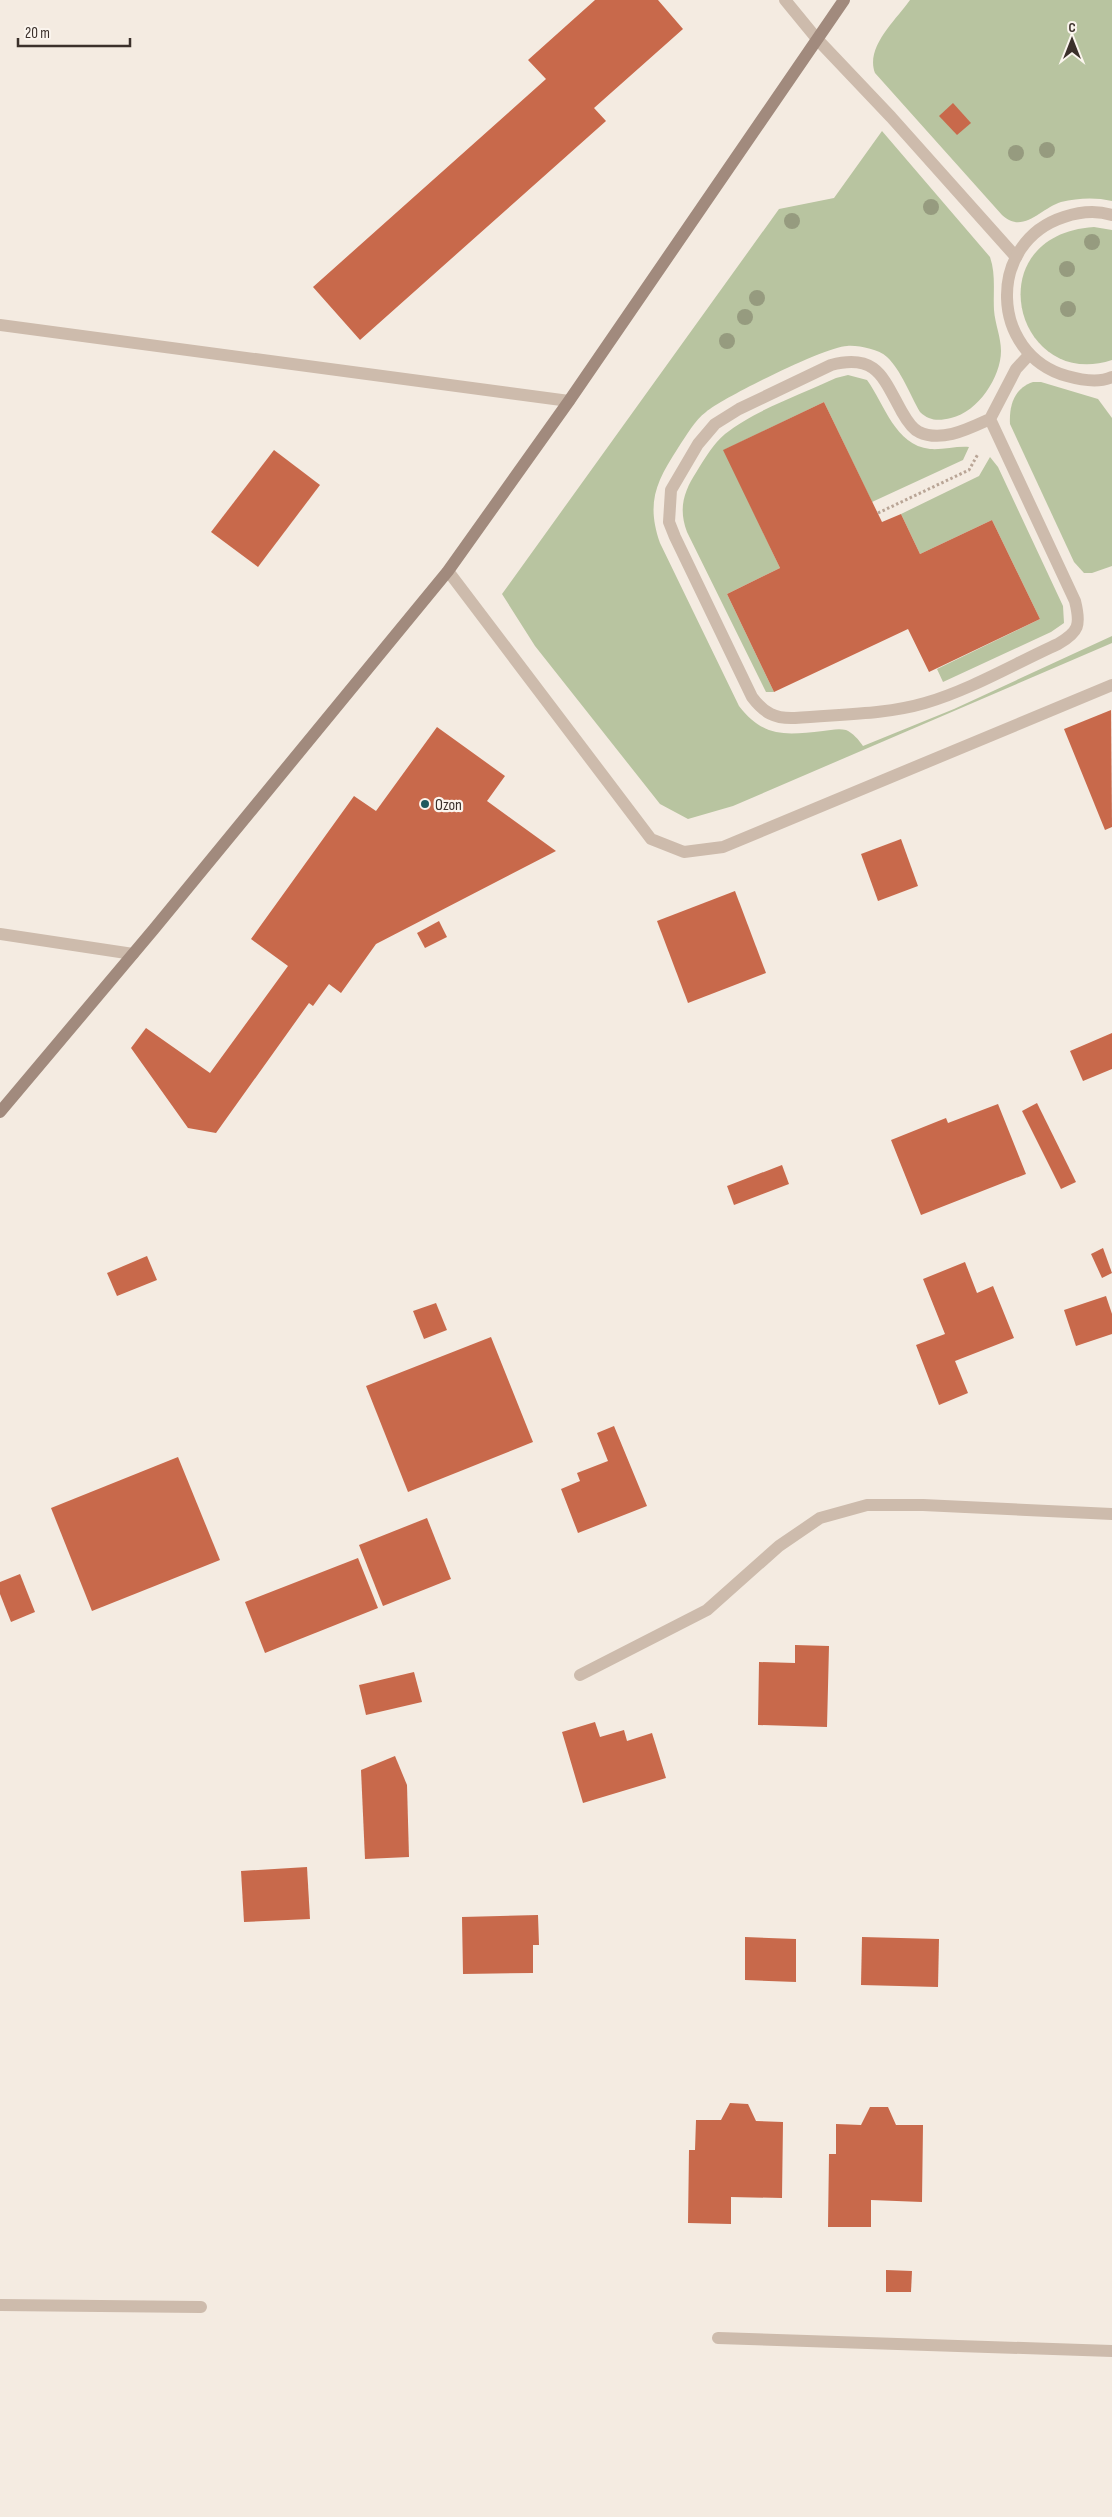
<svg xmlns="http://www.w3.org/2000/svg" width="1112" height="2517" font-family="'Sofia Sans Condensed',sans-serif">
<rect width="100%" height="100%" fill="#f4ebe1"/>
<g fill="#b8c4a0">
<path d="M910 0H1112V201C1095 197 1078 198 1061 202 1041 208 1023 235 1002 215L875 73C865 47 896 20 910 0Z"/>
<path d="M882 131 990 257C996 274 993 292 994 310 995 324 1001 337 1001 351 1001 377 978 412 951 418 939 421 929 421 920 412 910 395 901 370 887 357 878 349 858 345 847 346 827 346 724 397 706 412 695 420 686 436 678 448 656 482 646 503 660 543L739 706C764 738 785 735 823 731 830 730 839 728 846 730 853 733 859 740 863 746L954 709 1112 636V643L733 806 688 819 660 804 535 646 502 594 779 209 834 198Z"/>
<path d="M1094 227 1112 230V360C1015 392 975 235 1094 227Z"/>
<path d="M848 375 867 380C885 405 895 445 930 449 943 450 956 446 969 447L963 460 872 502 824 402 724 450 780 568 727 594 774 692H766L687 532C678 508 684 491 697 471 705 458 714 443 725 434 753 411 802 394 836 378Z"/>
<path d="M1033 382H1041L1098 399 1112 418V566L1092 573H1084L1074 562 1010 424C1009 406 1014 388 1033 382Z"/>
<path d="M990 457 998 467 1063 606 1064 623 1051 632 943 682 937 669 1040 619 992 520 920 554 901 514 979 476Z"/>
</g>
<g fill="#c8694b">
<path d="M595 0H658L683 29 594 108 606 121 360 340 313 287 546 79 528 60Z"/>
<path d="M953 103 971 123 957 135 939 116Z"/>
<path d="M824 402 882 522 901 514 920 554 992 520 1040 619 929 672 908 629 774 692 727 594 780 568 723 450Z"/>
<path d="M274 450 320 485 258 567 211 532Z"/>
<path d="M1111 710 1112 827 1105 830 1064 729Z"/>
<path d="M437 727 505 776 487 801 556 851 376 944 341 993 329 984 313 1006 309 1003 216 1133 188 1128 131 1048 146 1028 210 1073 288 966 251 939 354 796 376 811Z"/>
<path d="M901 839 918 886 878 901 861 854Z"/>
<path d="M735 891 766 973 688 1003 657 921Z"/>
<path d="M439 921 447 937 425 948 417 933Z"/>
<path d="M1112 1033V1069L1083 1081 1070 1051Z"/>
<path d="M1037 1103 1076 1182 1061 1189 1022 1111Z"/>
<path d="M998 1104 1026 1174 921 1215 891 1140 946 1118 948 1123Z"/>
<path d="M782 1165 789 1184 734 1205 727 1186Z"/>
<path d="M1103 1248 1112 1273 1102 1278 1091 1254Z"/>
<path d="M147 1256 157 1280 117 1296 107 1273Z"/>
<path d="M965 1262 977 1293 993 1286 1014 1338 955 1361 968 1393 939 1405 916 1345 945 1334 923 1279Z"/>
<path d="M1106 1296 1112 1314V1334L1076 1346 1064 1310Z"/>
<path d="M436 1303 447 1330 424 1339 413 1311Z"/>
<path d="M491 1337 533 1442 408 1492 366 1386Z"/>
<path d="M614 1426 647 1506 578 1533 561 1489 580 1481 577 1473 608 1461 597 1433Z"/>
<path d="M178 1457 220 1560 92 1611 51 1508Z"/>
<path d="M427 1518 451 1579 383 1606 359 1545Z"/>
<path d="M358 1558 378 1608 265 1653 245 1602Z"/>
<path d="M20 1574 35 1612 11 1622 0 1594V1582Z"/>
<path d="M795 1645 829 1646 827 1727 758 1725 759 1662 795 1663Z"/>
<path d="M414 1672 422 1702 366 1715 359 1685Z"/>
<path d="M595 1722 600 1737 624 1730 627 1741 652 1733 666 1778 583 1803 562 1732Z"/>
<path d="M395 1756 407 1785 409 1857 365 1859 361 1770Z"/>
<path d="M307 1867 310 1919 244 1922 241 1871Z"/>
<path d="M538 1915 539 1945H533V1973L463 1974 462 1917Z"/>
<path d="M745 1937 796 1939V1982L745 1980Z"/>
<path d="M862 1937 939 1939 938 1987 861 1985Z"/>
<path d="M730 2103 748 2104 756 2121 783 2122 782 2198 731 2197V2224L688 2223 689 2150H695L696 2120H721Z"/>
<path d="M870 2107H888L896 2125H923L922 2202 871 2200V2227H828L829 2154H836V2124L861 2125Z"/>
<path d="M886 2270 912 2271 911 2292H886Z"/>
</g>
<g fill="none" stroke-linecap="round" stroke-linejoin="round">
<path stroke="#b9a596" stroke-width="3" stroke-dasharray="2.5 2.5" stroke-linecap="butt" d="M878 513 969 470 978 454"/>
<g stroke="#cdbbac" stroke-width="12">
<path d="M990 419 1075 601C1081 625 1079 632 1058 644 1014 664 970 690 925 703 884 715 837 714 795 718 775 719 764 713 752 697L675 537 669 522 671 490 698 444 715 424 739 409 831 365C877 353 883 378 902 412 906 419 912 429 919 432 942 443 970 428 990 419L1016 369 1029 355"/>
<path d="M580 1675 707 1610 779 1546 820 1518 867 1505H923L1112 1514"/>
<path d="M0 2305 201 2307"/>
<path d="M718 2338 1112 2351"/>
</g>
<g stroke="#cdbbac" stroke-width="12">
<path d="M785 0 817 39 891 117 1016 257"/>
<path d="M1112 215C1096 210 1079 212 1064 217 986 242 989 354 1067 376 1081 380 1099 383 1112 377"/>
<path d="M0 325 569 401"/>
<path d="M448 571 651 839 684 852 723 847 1112 685"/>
<path d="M0 934 133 954"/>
</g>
<path stroke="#a18a7d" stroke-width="12" d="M0 1112 154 929 448 571 569 401 844 0"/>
</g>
<g fill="#969b7f">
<circle cx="1047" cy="150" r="8"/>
<circle cx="1016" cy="153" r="8"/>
<circle cx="931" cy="207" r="8"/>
<circle cx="792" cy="221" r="8"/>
<circle cx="1092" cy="242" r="8"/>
<circle cx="1067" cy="269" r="8"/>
<circle cx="757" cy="298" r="8"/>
<circle cx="1068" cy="309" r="8"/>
<circle cx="745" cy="317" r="8"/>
<circle cx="727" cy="341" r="8"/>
</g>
<circle fill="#1f5a5e" stroke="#fbf5ee" stroke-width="2" cx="425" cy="804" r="5"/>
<g text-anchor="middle" stroke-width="4.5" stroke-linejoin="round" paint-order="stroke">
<g font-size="16" fill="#3b302b" stroke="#fbf5ee" text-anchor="start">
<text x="435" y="810">Ozon</text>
</g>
</g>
<g transform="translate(1072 40)" stroke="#fbf5ee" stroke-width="4" paint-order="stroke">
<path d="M0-4L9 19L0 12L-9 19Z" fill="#3b302b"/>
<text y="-8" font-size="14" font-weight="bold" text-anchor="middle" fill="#3b302b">С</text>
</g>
<path d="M18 38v8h112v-8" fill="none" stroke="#3b302b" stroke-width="2.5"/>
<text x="25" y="38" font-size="15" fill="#3b302b" stroke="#fbf5ee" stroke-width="4" paint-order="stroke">20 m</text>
</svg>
